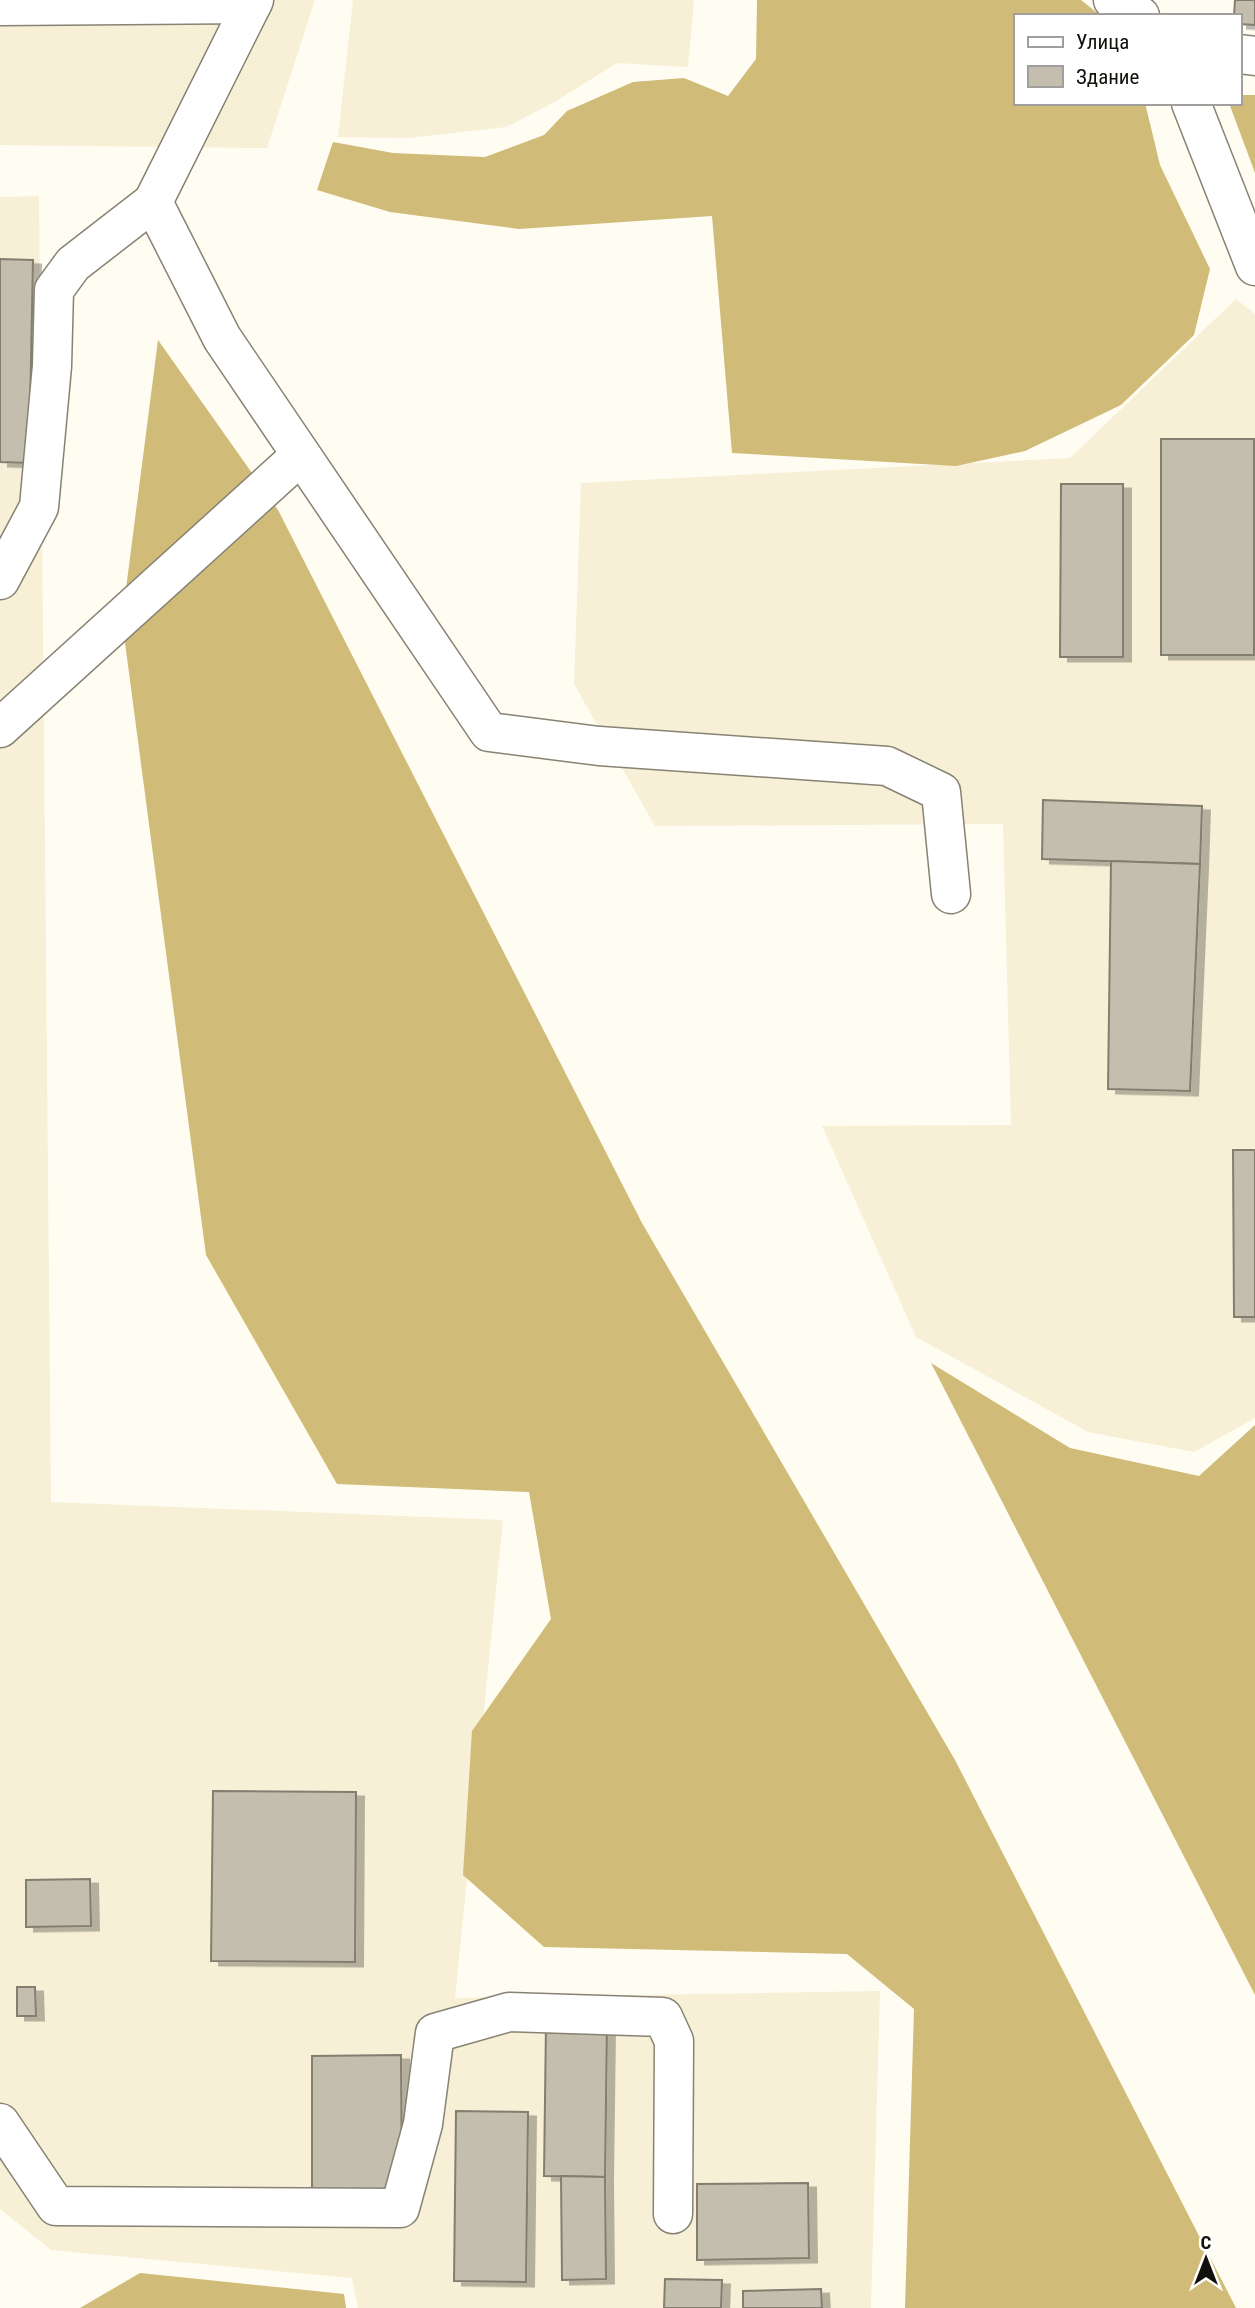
<svg xmlns="http://www.w3.org/2000/svg" width="1255" height="2308" font-family="'Roboto Condensed',sans-serif">
<defs>
<filter id="shadow"><feDropShadow dx="8" dy="4.5" stdDeviation="0" flood-color="#0004"/></filter>
</defs>
<rect width="100%" height="100%" fill="#fffcf1"/>
<g fill="#f7efd6">
<path d="M0 0H315L267 148 0 145Z"/>
<path d="M353 0H694L688 67 617 63 553 103 506 127 408 138 338 137Z"/>
<path d="M39 196 51 1502 503 1520 455 1998 880 1991 871 2308H358L352 2278 51 2250 0 2209V197Z"/>
<path d="M1236 299 1255 314V1418L1194 1452 1088 1432 916 1337 822 1126 1011 1125 1003 824 655 826 574 684 581 483 1070 458Z"/>
</g>
<g fill="#d0bb78">
<path d="M757 0H1081L1101 16H1015V103H1145L1160 165 1210 269 1194 335 1121 405 1025 451 956 466 732 453 712 216 519 229 390 212 317 190 333 142 393 153 485 157 544 135 567 111 633 82 684 78 728 96 756 59Z"/>
<path d="M1239 95H1255V173L1229 103H1239Z"/>
<path d="M158 340 278 510 642 1223 955 1760 1236 2308H905L914 2009 847 1954 544 1947 463 1875 472 1731 551 1619 529 1492 337 1484 206 1255 122 620Z"/>
<path d="M931 1363 1070 1448 1199 1476 1255 1425V1995Z"/>
<path d="M140 2273 344 2294 346 2308H80Z"/>
</g>
<g fill="#c3bead" stroke="#837e6f" stroke-width="2" filter="url(#shadow)">
<path d="M1235 0H1255V25L1239 24V16H1234Z"/>
<path d="M0 259 33 260 29 463 0 462Z"/>
<rect x="1161" y="439" width="93" height="216"/>
<path d="M1061 484H1123V657H1060Z"/>
<path d="M1043 800 1202 806 1200 864 1042 859Z"/>
<path d="M1111 861 1200 864 1190 1091 1108 1089Z"/>
<path d="M1233 1150H1255V1317H1234Z"/>
<path d="M213 1791 356 1792 355 1962 211 1961Z"/>
<path d="M90 1879 91 1926 26 1927V1880Z"/>
<path d="M17 1987H35L36 2016H17Z"/>
<path d="M546 2023H607L605 2177 544 2176Z"/>
<path d="M401 2055 402 2190H312V2056Z"/>
<path d="M456 2111 528 2112 526 2282 454 2281Z"/>
<path d="M561 2176 605 2177 606 2279 562 2280Z"/>
<path d="M808 2183 809 2258 697 2260V2184Z"/>
<path d="M665 2279 722 2280 721 2308H664Z"/>
<path d="M821 2289 822 2308H743V2291Z"/>
</g>
<g fill="none" stroke-linecap="round" stroke-linejoin="round">
<defs>
<g id="minor">
<path d="M254 0 153 202 222 338 489 732 599 746 887 766 941 792 951 894"/>
<path d="M1113 0 1140 16"/>
<path d="M0 6 252 4"/>
<path d="M1239 54 1255 56"/>
<path d="M1191 103 1255 266"/>
<path d="M0 580 39 507 52 366 54 290 73 264 153 202"/>
<path d="M0 728 301 455"/>
<path d="M0 2123 56 2206 400 2208 423 2124 435 2033 509 2012 663 2017 674 2041 673 2214"/>
</g>
</defs>
<use href="#minor" stroke="#878273" stroke-width="41"/>
<use href="#minor" stroke="#fff" stroke-width="38"/>
</g>
<rect x="1014" y="14" width="228" height="91" fill="#ffffff" stroke="#a09f9d" stroke-width="2"/>
<rect x="1028" y="37" width="35" height="10" fill="#ffffff" stroke="#a09f9d" stroke-width="2"/>
<text x="1076" y="49" font-size="21" fill="#12100a">Улица</text>
<rect x="1028" y="66" width="35" height="21" fill="#c3bead" stroke="#a09f9d" stroke-width="2"/>
<text x="1076" y="84" font-size="21" fill="#12100a">Здание</text>
<g transform="translate(1206 2259)" stroke="#ffffff" stroke-width="5" paint-order="stroke">
<path d="M0-5L12 26L0 18L-12 26Z" fill="#12100a"/>
<text y="-10" font-size="19" font-weight="bold" text-anchor="middle" fill="#12100a">С</text>
</g>
</svg>
